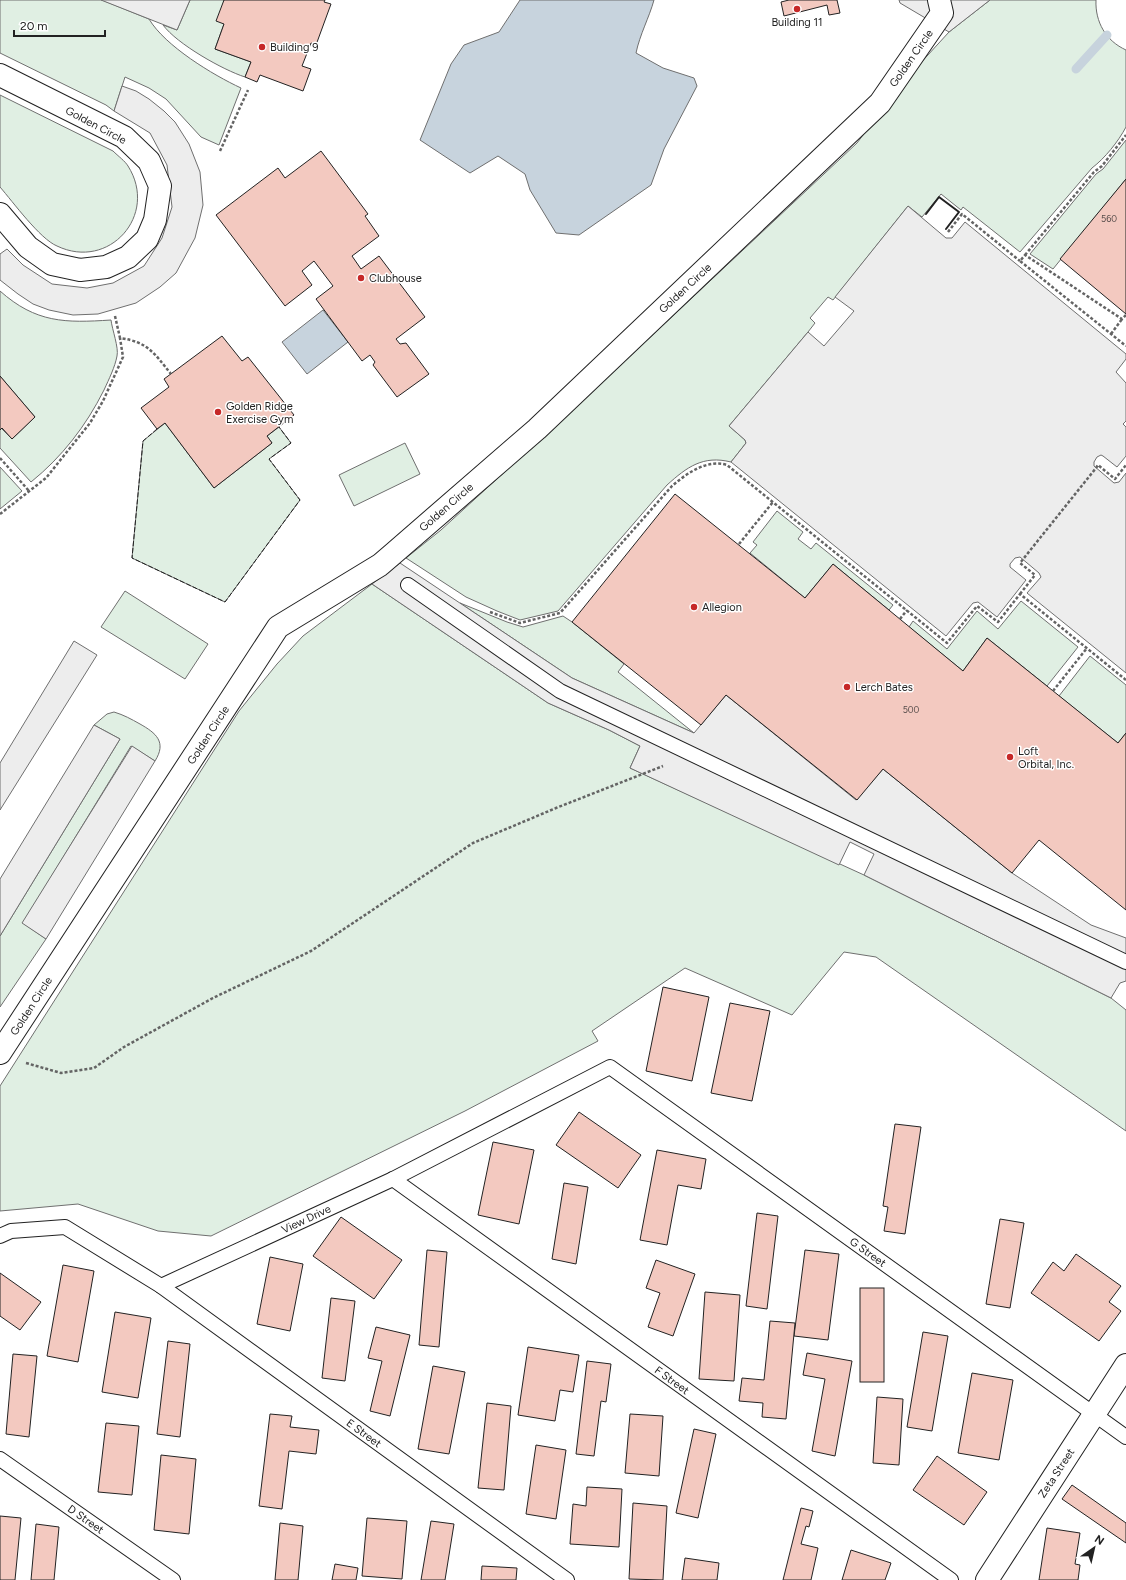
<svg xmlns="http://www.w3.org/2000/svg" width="1126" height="1580" font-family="Figtree,sans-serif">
<rect width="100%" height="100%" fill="#fff"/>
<g fill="#e0efe3" stroke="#6f6f6f">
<path d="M0 0H102L149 19C165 46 213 75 241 88L219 145 201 137 166 99 149 88 125 77 114 111 106 105 0 53Z"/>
<path d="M190 0H224V24L215 49 251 62 245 77C223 70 177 44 163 25L177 30Z"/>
<path d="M990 0H1096C1095 22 1106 41 1126 50V127C1118 142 1105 158 1092 168L1020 252 963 207 961 210 941 194 922 217 908 206 833 300 828 297 810 318 815 323 808 332 729 426 745 440 746 443 731 462C703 455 687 467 667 485L558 611 520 620 497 611 466 597 406 558 441 530 581 402 857 143 905 80 949 32Z"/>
<path d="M0 95 113 151C118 156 125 161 128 166 159 215 109 271 57 246 40 239 13 202 0 187Z"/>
<path d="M1126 140V179L1053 269 1030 254 1096 174 1103 169Z"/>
<path d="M0 291C36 323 65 323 111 320 112 329 119 348 117 356 115 367 109 379 104 390 86 426 62 457 31 482L0 448V430L1 428 12 439 35 417 0 376Z"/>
<path d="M165 423 214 488 272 443 267 436 279 427 291 443 269 459 300 500 225 602 132 558 143 441Z"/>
<path d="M405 443 420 474 354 506 339 475Z"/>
<path d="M0 467 22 491 0 509Z"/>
<path d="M777 511 803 532 798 539 811 549 816 543 893 605 889 610 833 564 805 598 750 553 757 545 753 542Z"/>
<path d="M372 584 548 703 609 730 640 746 630 768 864 875 1111 998 1126 1010V1131L876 957 844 952 792 1015 685 968 592 1031 598 1041 465 1111 211 1236 158 1231 78 1204 0 1211V1086L239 711 277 664 303 636Z"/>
<path d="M125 591 208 644 185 679 101 627Z"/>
<path d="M1021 601 1078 647 1047 686 987 638 963 671 909 627 913 621 947 649 977 611 998 629Z"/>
<path d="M460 603 507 622 523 627 563 616 572 622 624 664 618 672 694 733 572 678Z"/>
<path d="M1090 656 1126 685V733L1118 743 1059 696Z"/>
<path d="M114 712C124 715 131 719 140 724 156 733 167 742 155 761L131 746 23 923 46 939 0 1007V936L120 739 94 725 107 714Z"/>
</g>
<g fill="#ededed" stroke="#6f6f6f">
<path d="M101 0H190L177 30Z"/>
<path d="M899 0H990L949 32 900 3Z"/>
<path d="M122 86 136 91 149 99 164 111 175 122 189 144 200 172 203 205 195 238 176 273 160 287 136 303 98 314 73 315 49 310 33 304 18 294 0 280V254L7 249 23 265 52 284 87 288 113 283 144 266 162 238 172 207 167 165 150 133 114 111Z"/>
<path d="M908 206 946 238H952L965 222 1126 354V359L1116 372 1126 383V421L1123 424 1126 427V456L1117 467 1103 456 1101 455 1097 457 1094 462V466L1114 483 1119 482 1126 473V673L1027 593 1041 577 1039 573 1020 557 1015 558 1010 564V567L1026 580 997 617 978 602 973 603 946 636 731 462 746 443 745 440 729 426 808 332 824 346 854 311 835 297Z"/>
<path d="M400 563 572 678 694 733 726 695 856 800 883 769 1012 873 1091 925 1126 938V981L1120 983 1111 998 864 875 874 854 850 842 839 865 630 768 640 746 609 730 548 703 372 584Z"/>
<path d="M74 641 97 655 0 810V763Z"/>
<path d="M94 725 120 739 0 936V879Z"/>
<path d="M132 746 155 761 46 939 22 923Z"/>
</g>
<g fill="#c7d3dd" stroke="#6f6f6f">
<path d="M520 0H654C649 18 640 34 636 53L663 68 694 78 697 86 664 149 651 185 579 235 556 233 530 190 525 174 498 156 470 173 420 140 451 64 464 45 499 32Z"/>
<path d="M323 310 348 342 307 374 282 342Z"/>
</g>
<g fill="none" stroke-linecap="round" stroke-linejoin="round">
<path stroke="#c7d3dd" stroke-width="9" d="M1076 69 1107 35"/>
</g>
<g fill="#f3c9c0" stroke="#222">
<path d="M224 0H325L324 2 331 4 316 45 311 43 302 66 311 69 303 91 260 75 257 82 245 77 251 62 215 49 224 24 216 21Z"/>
<path d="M789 0H837L840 13 829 15 827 5 784 16 781 2Z"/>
<path d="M321 151 368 214 365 216 379 236 352 256 361 269 379 256 425 317 396 339 400 344 406 343 429 374 397 397 373 365 375 362 370 355 362 361 316 299 333 286 314 261 302 271 312 285 285 306 216 215 278 168 285 178Z"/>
<path d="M1126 179V314L1060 259Z"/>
<path d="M222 336 242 361 248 357 294 415 267 436 272 443 214 488 165 423 157 429 141 408 169 387 164 379Z"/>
<path d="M0 376 35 417 12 439 2 428 0 430Z"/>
<path d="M675 494 805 598 833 564 963 671 987 638 1118 743 1126 733V910L1039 840 1012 873 883 769 857 800 726 695 701 725 572 622Z"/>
<path d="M663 987 709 997 692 1081 646 1071Z"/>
<path d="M730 1003 770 1011 752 1101 711 1093Z"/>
<path d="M579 1112 641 1155 618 1188 556 1145Z"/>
<path d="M895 1124 921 1127 905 1234 884 1231 888 1207 883 1206Z"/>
<path d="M493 1142 534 1150 519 1224 478 1215Z"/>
<path d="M657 1150 706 1159 701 1189 678 1185 667 1245 640 1240Z"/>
<path d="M564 1183 588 1187 576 1264 552 1259Z"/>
<path d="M757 1213 778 1216 767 1309 746 1306Z"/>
<path d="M341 1217 402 1260 374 1299 313 1256Z"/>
<path d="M1000 1219 1024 1223 1010 1308 986 1304Z"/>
<path d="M427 1250 447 1252 439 1347 419 1345Z"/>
<path d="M805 1250 839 1254 828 1340 794 1336Z"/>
<path d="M1076 1254 1121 1286 1109 1302 1121 1311 1099 1341 1031 1293 1053 1262 1064 1271Z"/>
<path d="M270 1257 303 1264 290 1331 257 1324Z"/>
<path d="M656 1260 695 1274 673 1336 648 1327 660 1293 646 1288Z"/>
<path d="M63 1265 94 1271 78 1362 47 1356Z"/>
<path d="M0 1273 41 1302 20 1330 0 1316Z"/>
<rect x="860" y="1288" width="24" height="94"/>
<path d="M705 1292 740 1295 734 1381 699 1379Z"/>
<path d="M331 1298 355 1301 345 1381 322 1378Z"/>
<path d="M115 1312 151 1318 138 1398 102 1392Z"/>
<path d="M770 1321 795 1323 786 1419 762 1417 763 1403 739 1401 742 1378 764 1380Z"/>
<path d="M376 1327 410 1335 390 1416 370 1411 382 1361 368 1358Z"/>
<path d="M923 1332 948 1336 932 1431 907 1427Z"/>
<path d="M168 1341 190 1344 180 1437 157 1434Z"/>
<path d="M528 1347 579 1355 573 1392 560 1390 555 1421 518 1415Z"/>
<path d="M807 1353 852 1361 835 1456 812 1451 825 1379 803 1375Z"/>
<path d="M13 1354 37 1356 29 1437 6 1434Z"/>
<path d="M587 1361 611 1364 606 1402 601 1401 594 1456 576 1454Z"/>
<path d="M433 1366 465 1372 449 1454 418 1449Z"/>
<path d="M972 1373 1013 1380 999 1460 958 1453Z"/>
<path d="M877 1397 903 1399 899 1465 873 1463Z"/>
<path d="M487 1403 511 1406 504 1490 478 1488Z"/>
<path d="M270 1414 292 1416 290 1427 319 1430 316 1454 289 1451 282 1509 259 1506Z"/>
<path d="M630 1414 663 1416 659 1476 625 1473Z"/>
<path d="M106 1423 139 1426 132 1495 98 1492Z"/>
<path d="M694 1429 716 1434 698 1518 676 1513Z"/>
<path d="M536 1445 566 1450 556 1519 526 1514Z"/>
<path d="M161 1455 196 1459 189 1534 154 1530Z"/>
<path d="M937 1456 987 1492 964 1525 913 1490Z"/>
<path d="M1072 1485 1126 1523V1543L1062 1499Z"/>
<path d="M587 1487 622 1489 619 1547 570 1544 573 1504 586 1506Z"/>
<path d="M633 1503 667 1506 663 1580 629 1579Z"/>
<path d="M801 1508 813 1511 809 1527 806 1526 801 1544 818 1548 811 1580H783Z"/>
<path d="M0 1516 21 1518 15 1580H0Z"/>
<path d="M367 1518 407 1521 402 1579 362 1576Z"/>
<path d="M431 1521 454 1524 445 1580H421Z"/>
<path d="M280 1523 303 1526 298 1580H275Z"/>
<path d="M36 1524 59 1527 54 1580H31Z"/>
<path d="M1047 1528 1080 1533 1075 1564 1080 1565 1078 1580H1039Z"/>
<path d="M851 1550 891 1563 885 1580H842Z"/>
<path d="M685 1558 719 1563 717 1580H682Z"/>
<path d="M335 1564 358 1568 356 1580H332Z"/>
<path d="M482 1566 517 1568 516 1580H481Z"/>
</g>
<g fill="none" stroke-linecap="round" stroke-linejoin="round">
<defs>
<g id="service">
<path d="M408 585 560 691 1126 962"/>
<path d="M393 1179 951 1580"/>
<path d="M0 1236 11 1231 65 1227 161 1286 393 1179 610 1067 1126 1437"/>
<path d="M161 1286 567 1580"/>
<path d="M0 1459 173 1580"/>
</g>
<g id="minor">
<path d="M0 75 124 137 149 161 160 186 155 220 147 239 128 257 106 267 80 270 52 264 28 247 0 214"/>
<path d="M0 1053 278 627 380 565 394 553 537 429 880 103 942 13 939 0"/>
<path d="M987 1580 1126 1365"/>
</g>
</defs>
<use href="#service" stroke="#222" stroke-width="16"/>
<use href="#minor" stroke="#222" stroke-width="24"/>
<g stroke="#646464" stroke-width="2.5" stroke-dasharray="3 2" stroke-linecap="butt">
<path d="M220 151 248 90"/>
<path d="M948 232 962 214 1020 261"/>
<path d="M1025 255 1094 172 1102 166 1126 135"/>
<path d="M1126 315 1122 319 1025 255 1020 261 1126 346"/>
<path d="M115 316 120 338C148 342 154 353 171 374"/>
<path d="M1111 334 1122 319"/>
<path d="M0 458 29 491"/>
<path d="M0 514 46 478 90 423 103 401 123 357 120 338"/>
<path d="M739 544 773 502"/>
<path d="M1020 594 1035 575 1020 563 1096 468 1098 465 1115 479 1126 465"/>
<path d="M490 612 520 623 560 613 672 486C687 473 707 459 727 465L947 643 977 606 998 622 1020 594 1126 680"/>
<path d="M900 619 907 610"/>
<path d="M1053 691 1087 648"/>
<path d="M26 1063 61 1073 94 1068 124 1047 213 998 311 951 473 843 556 808 663 766"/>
</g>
<use href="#service" stroke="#fff" stroke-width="14"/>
<use href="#minor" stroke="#fff" stroke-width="22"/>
<path stroke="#222" stroke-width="1" stroke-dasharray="5 2" stroke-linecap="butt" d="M157 429 143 441 132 558 225 602 300 500 269 459 291 443 279 427"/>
<path stroke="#222" stroke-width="2" d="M926 214 939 197 959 212 946 229"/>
</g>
<g fill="#c62828" stroke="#fff" stroke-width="1.5">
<circle cx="797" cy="9" r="4"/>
<circle cx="262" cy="47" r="4"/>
<circle cx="361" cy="278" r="4"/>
<circle cx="218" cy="412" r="4"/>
<circle cx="694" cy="607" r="4"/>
<circle cx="847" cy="687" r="4"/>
<circle cx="1010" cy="757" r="4"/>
</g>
<g text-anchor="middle" stroke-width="3" stroke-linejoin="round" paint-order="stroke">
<g font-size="9" fill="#564c4a">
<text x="1109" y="222">560</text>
<text x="911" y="713">500</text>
</g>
<g font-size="11" fill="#222" stroke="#fff" text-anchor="start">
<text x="797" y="26" text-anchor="middle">Building 11</text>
<text x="270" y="51">Building 9</text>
<text x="369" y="282">Clubhouse</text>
<text x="226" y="410">Golden Ridge<tspan x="226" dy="13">Exercise Gym</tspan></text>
<text x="702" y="611">Allegion</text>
<text x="855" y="691">Lerch Bates</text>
<text x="1018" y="755">Loft<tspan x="1018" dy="13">Orbital, Inc.</tspan></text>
</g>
<g font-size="11" fill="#222" stroke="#fff">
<text transform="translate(911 58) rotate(-55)" y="4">Golden Circle</text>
<text transform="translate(96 125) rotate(28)" y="4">Golden Circle</text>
<text transform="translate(685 288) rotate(-43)" y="4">Golden Circle</text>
<text transform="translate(446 507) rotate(-41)" y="4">Golden Circle</text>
<text transform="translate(208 735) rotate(-57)" y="4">Golden Circle</text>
<text transform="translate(31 1006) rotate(-57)" y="4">Golden Circle</text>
<text transform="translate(306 1219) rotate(-25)" y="4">View Drive</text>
<text transform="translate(868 1252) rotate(36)" y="4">G Street</text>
<text transform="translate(672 1380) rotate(36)" y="4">F Street</text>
<text transform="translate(364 1433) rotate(36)" y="4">E Street</text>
<text transform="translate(1056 1473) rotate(-57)" y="4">Zeta Street</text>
<text transform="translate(86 1519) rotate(35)" y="4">D Street</text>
</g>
</g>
<g transform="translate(1094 1548) rotate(34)" stroke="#ffffff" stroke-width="3" paint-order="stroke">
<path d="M0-3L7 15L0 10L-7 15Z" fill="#222222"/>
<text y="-6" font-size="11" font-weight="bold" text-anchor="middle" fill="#222222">N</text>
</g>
<path d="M14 30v6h91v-6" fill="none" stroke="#222222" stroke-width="2"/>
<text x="20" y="30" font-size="12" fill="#222222" stroke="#ffffff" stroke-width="3" paint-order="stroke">20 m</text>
</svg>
